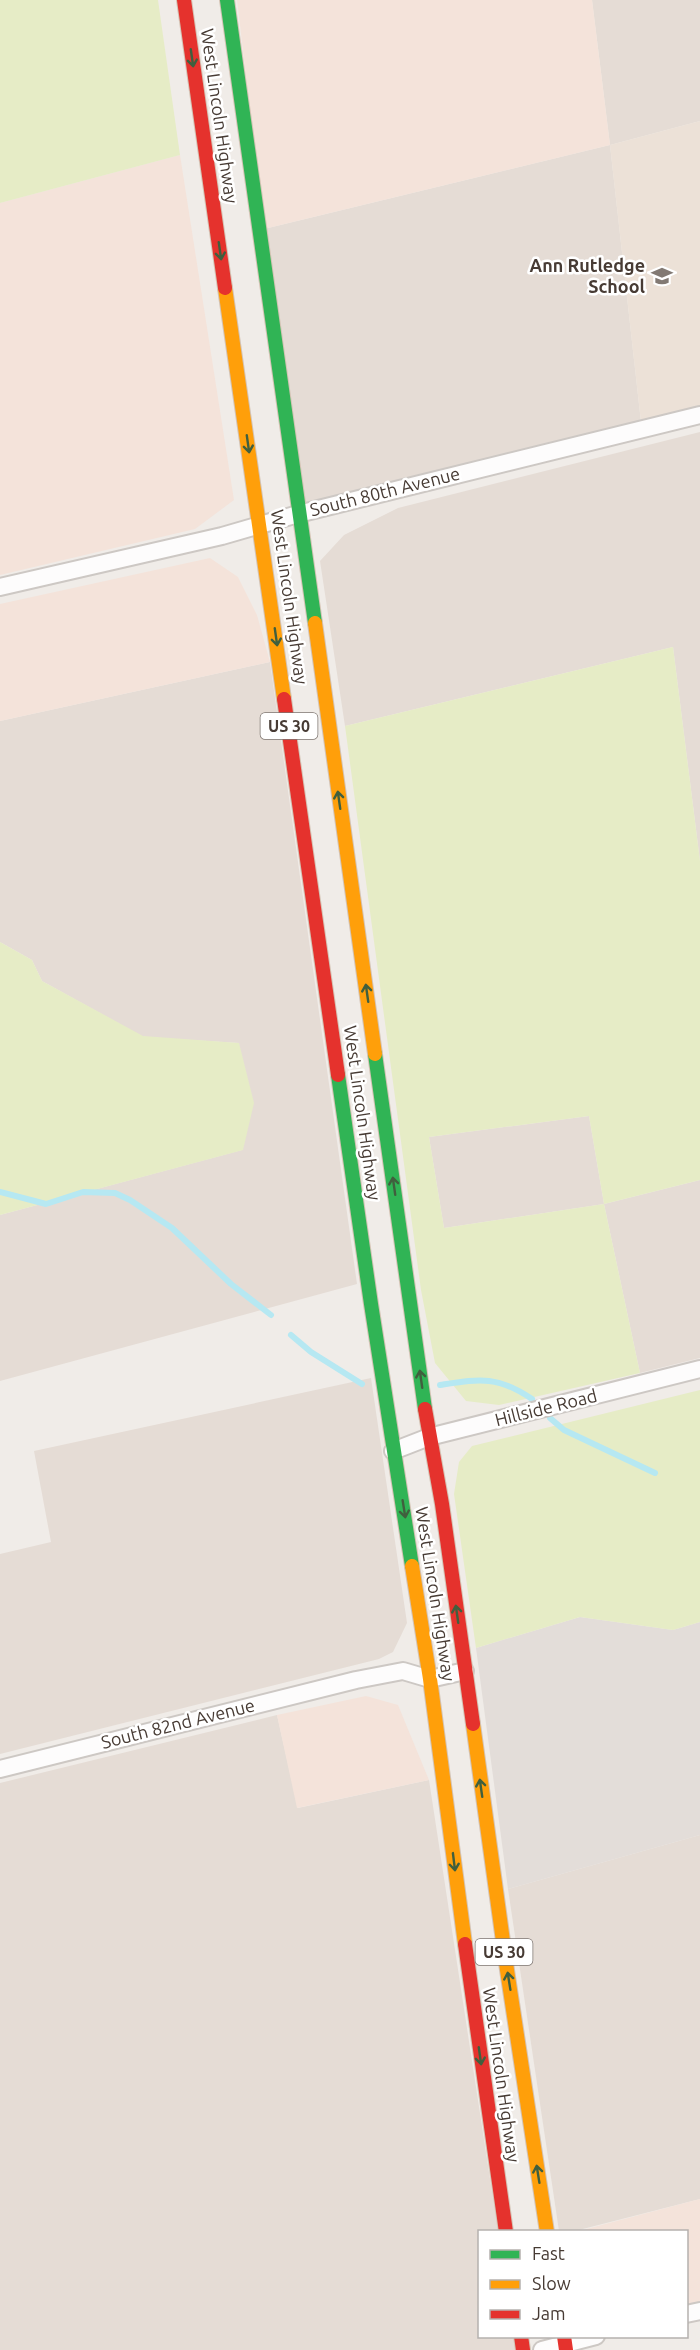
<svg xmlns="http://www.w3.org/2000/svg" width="700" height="2350" font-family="Ubuntu,sans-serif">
<rect width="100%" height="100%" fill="#f0ece8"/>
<g fill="#e5dcd5">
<path d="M592 0H700V121L610 145 641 422 305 507 264 229 610 145Z"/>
<path d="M700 432V861L673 647 345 726 320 561 344 535 398 508Z"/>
<path d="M270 662 357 1284 0 1381V1215L242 1150 239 1043 143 1037 42 981 32 960 0 942V721Z"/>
<path d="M589 1116 604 1204 700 1180V1358L640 1373 604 1204 444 1228 429 1137Z"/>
<path d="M371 1378 407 1623 393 1652 379 1659 0 1754V1554L51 1542 34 1451Z"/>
<path d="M277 1715 298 1808 429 1780 498 2231 480 2232V2336L514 2337 516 2350H0V1783Z"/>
<path d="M700 1835V2199L575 2231H559L508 1889Z"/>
</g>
<g fill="#f4e3da">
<path d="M237 0H592L610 145 264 229Z"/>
<path d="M180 155 234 500 195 529 0 575V203Z"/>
<path d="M210 558 238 577 257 615 270 662 0 721V604Z"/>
<path d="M366 1696 398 1705 429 1780 297 1808 277 1715Z"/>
<path d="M700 2199V2304L687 2307 686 2232H575Z"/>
</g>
<path fill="#e3ddd9" d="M580 1617 673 1630 700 1622V1835L508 1889 476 1648Z"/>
<path fill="#ece1d7" d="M700 121V407L641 422 610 145Z"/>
<g fill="#e6ecc6" fill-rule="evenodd">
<path d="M0 0H158L180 155 0 203Z"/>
<path d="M673 647 700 861V1180L604 1204 640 1373 499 1405 466 1401 435 1363 421 1290 345 726ZM589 1116 604 1204 444 1228 429 1137Z"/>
<path d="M0 942 32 960 42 981 143 1036 239 1043 254 1103 243 1150 0 1215Z"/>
<path d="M700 1390V1622L673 1630 580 1617 476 1648 454 1494 459 1462 472 1446Z"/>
</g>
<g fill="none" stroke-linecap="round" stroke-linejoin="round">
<g stroke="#b6e8f2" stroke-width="6">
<path d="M0 1192 46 1204 83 1192 115 1193 130 1200 172 1228 231 1284 271 1315"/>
<path d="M291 1335 311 1352 362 1384"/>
<path d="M440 1385C479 1379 497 1375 532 1399"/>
<path d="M550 1418 564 1430 655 1473"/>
</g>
<defs>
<g id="street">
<path d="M0 587 222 536 298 514 700 415"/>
<path d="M393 1451 429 1437 700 1369"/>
<path d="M0 1769 356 1680 403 1671 430 1679 465 1671"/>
<path d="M686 2314 700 2311"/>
<path d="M542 2350 596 2336"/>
</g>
<g id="fast">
<path d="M227 0 315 623"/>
<path d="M375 1054 425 1409"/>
<path d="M338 1075 371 1304 412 1566"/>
</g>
<g id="slow">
<path d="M225 288 284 699"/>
<path d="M315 623 375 1054"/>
<path d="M412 1566 430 1679 465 1944"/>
<path d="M473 1724 507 1970 547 2232"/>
</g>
<g id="jam">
<path d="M184 0 225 288"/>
<path d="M284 699 338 1075"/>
<path d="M425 1409 442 1504 473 1724"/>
<path d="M465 1944 506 2232"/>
<path d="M521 2336 523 2350"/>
<path d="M564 2336 566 2350"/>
</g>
</defs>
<use href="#street" stroke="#cdc8c4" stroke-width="20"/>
<use href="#fast" stroke="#d4c3b4" stroke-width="16"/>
<use href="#slow" stroke="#d4c3b4" stroke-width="16"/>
<use href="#jam" stroke="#d4c3b4" stroke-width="16"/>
<use href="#street" stroke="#fdfcfc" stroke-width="16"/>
<use href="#fast" stroke="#30b455" stroke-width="14"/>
<use href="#slow" stroke="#ff9f0a" stroke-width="14"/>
<use href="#jam" stroke="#e5322d" stroke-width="14"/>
</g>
<defs><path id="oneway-shaft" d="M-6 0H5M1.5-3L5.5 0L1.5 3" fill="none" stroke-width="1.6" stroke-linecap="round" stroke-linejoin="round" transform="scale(1.5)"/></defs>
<g stroke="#405f3e">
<use href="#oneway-shaft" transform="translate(192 58) rotate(82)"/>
<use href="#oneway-shaft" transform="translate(220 251) rotate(82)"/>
<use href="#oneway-shaft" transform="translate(248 444) rotate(82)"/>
<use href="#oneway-shaft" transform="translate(276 637) rotate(82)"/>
<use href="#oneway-shaft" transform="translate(339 800) rotate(-98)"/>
<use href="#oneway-shaft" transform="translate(367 993) rotate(-98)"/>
<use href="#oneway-shaft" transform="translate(394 1186) rotate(-98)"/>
<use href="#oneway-shaft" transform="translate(421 1379) rotate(-98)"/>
<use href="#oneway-shaft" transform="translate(404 1509) rotate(81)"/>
<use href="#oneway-shaft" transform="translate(457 1614) rotate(-98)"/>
<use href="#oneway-shaft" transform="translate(481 1788) rotate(-98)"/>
<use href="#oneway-shaft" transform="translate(454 1862) rotate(83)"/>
<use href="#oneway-shaft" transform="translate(509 1981) rotate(-99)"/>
<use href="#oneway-shaft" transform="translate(480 2056) rotate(82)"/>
<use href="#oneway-shaft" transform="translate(538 2174) rotate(-99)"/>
</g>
<defs>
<symbol id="school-bare" viewBox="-9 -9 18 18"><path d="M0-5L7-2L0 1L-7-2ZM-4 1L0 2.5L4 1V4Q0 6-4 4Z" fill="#827973" stroke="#fff" stroke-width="2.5" paint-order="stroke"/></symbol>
</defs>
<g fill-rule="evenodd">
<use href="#school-bare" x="647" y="261" width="30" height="30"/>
</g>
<g text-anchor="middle" stroke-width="5" stroke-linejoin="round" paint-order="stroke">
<g fill="#fff" stroke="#7e7671" stroke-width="1.5">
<rect x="260.5" y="713" width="57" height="26" rx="4.5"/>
<rect x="475.5" y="1939" width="57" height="26" rx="4.5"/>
</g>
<g font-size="16" font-weight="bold" fill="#473b34">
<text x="289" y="732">US 30</text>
<text x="504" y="1958">US 30</text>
</g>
<g font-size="18" fill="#473b34" stroke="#fff">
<text transform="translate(219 116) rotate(82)" y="6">West Lincoln Highway</text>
<text transform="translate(385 492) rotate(-14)" y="6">South 80th Avenue</text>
<text transform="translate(289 597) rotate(82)" y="6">West Lincoln Highway</text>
<text transform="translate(362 1113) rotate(82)" y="6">West Lincoln Highway</text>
<text transform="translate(546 1408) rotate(-14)" y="6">Hillside Road</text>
<text transform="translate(435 1594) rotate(81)" y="6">West Lincoln Highway</text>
<text transform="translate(178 1724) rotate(-14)" y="6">South 82nd Avenue</text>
<text transform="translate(501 2075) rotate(82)" y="6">West Lincoln Highway</text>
</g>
<g font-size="18" font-weight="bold" fill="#473b34" stroke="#fff" text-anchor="end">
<text x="645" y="272">Ann Rutledge<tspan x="645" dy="21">School</tspan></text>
</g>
</g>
<rect x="478" y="2230" width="210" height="108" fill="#ffffff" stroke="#b5b1ae" stroke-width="1.5"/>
<rect x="490" y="2250" width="30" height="9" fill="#30b455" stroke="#b5b1ae" stroke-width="1.5"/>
<text x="532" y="2260" font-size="18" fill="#473b34">Fast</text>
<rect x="490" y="2280" width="30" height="9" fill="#ff9f0a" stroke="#b5b1ae" stroke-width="1.5"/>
<text x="532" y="2290" font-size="18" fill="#473b34">Slow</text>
<rect x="490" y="2310" width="30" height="9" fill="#e5322d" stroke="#b5b1ae" stroke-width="1.5"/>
<text x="532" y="2320" font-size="18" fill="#473b34">Jam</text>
</svg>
